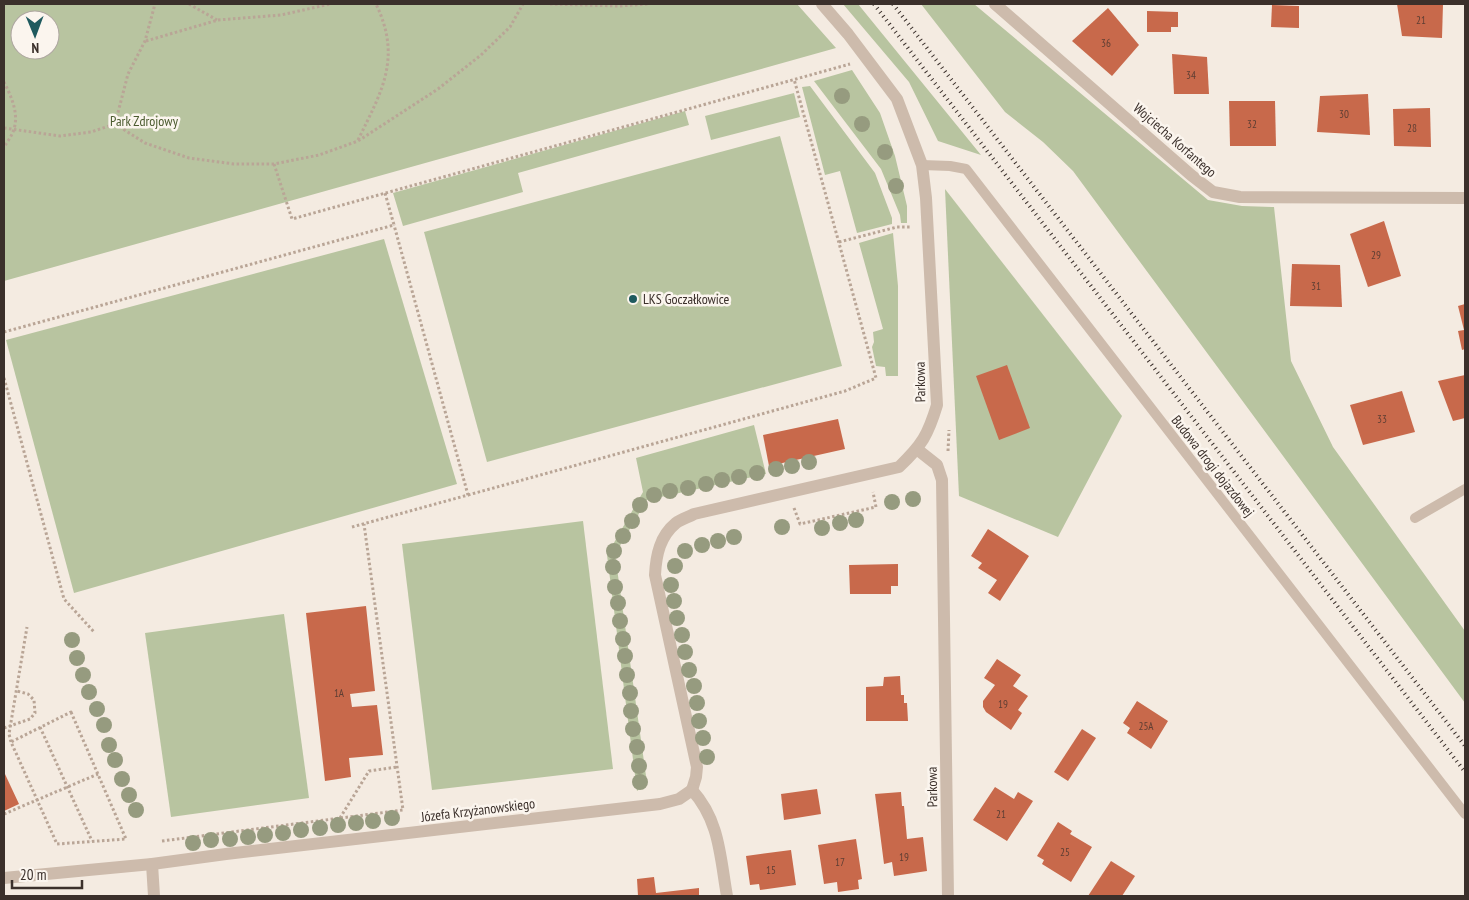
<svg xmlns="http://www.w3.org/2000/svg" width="1469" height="900" font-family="'PT Sans Narrow',sans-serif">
<rect width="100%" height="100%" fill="#f4ebe1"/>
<g fill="#b8c4a0" fill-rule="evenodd">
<path d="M4 4H797L836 48 4 281ZM20 20H50V50H20Z"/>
<path d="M843 4H858L981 155 938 141 909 82Z"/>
<path d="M921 4H974L1208 200 1242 206 1274 207 1291 361 1333 447 1465 631V703L1073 171 1043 142 1005 112Z"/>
<path d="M852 70 880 113 895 156 907 206V223H901L900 215 881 169 814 81Z"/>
<path d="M810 86 875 173 892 218V224L857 233 840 171 825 175 802 87Z"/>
<path d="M794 93 800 117 711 140 705 116Z"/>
<path d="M685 111 689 125 518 173 523 192 403 226 393 193Z"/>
<path d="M780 136 842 366 487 462 424 232Z"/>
<path d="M945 189 1122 416 1058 537 959 496Z"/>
<path d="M893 233 898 286V376H886L885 367 876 366 872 347 874 342 873 332 883 329 859 243Z"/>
<path d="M384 239 457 484 74 593 6 340Z"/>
<path d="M754 425 766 474 647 500 615 554 647 783 637 791 607 555 643 492 636 458Z"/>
<path d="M583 521 613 769 432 790 402 544Z"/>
<path d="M284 614 309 798 171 817 145 633Z"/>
</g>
<g fill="#c8694b">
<path d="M1397 4H1443L1442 38 1402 36Z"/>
<path d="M1272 5 1299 6V28L1271 27Z"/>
<path d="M1108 8 1139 45 1112 76 1072 41Z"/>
<path d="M1147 11 1178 12V27H1171V32H1147Z"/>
<path d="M1172 54 1207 57 1209 94H1174Z"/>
<path d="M1368 94 1370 135 1317 132 1320 96Z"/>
<path d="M1229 101H1275L1276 146H1230Z"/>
<path d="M1430 108 1431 147 1394 146 1393 109Z"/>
<path d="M1384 221 1401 276 1368 287 1350 234Z"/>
<path d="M1292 264 1340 265 1342 307 1290 306Z"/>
<path d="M1465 304V349L1462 350 1458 331 1464 330 1458 306Z"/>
<path d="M1007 365 1030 428 999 440 976 376Z"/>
<path d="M1465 375V418L1453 421 1438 381Z"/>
<path d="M1402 391 1415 432 1363 445 1350 405Z"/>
<path d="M838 419 845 449 769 466 763 435Z"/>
<path d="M988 529 1029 556 1000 601 988 593 997 580 978 568 982 563 971 556Z"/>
<path d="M898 564V586H891V594H850L849 565Z"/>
<path d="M366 606 375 691 350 694 352 707 377 705 383 755 349 758 351 777 325 781 306 613Z"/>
<path d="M997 659 1021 675 1013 686 1028 696 1018 710 1022 713 1011 730 986 712 983 707V701L995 685 984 678Z"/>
<path d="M900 676 901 695H904V703H907L908 721H866V687L883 686 884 677Z"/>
<path d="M1137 701 1168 721 1151 749 1127 733 1130 728 1123 723Z"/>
<path d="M1082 729 1096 738 1068 781 1054 772Z"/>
<path d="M4 772 19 804 4 811Z"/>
<path d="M995 787 1014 799 1018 792 1033 801 1007 841 973 820Z"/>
<path d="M817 789 821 814 784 820 781 794Z"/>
<path d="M901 792 902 806H904L907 839 923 837 927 871 894 876 892 862 884 864 875 794Z"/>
<path d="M1058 822 1072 831 1070 834 1092 847 1071 882 1042 864 1044 860 1037 856Z"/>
<path d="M856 839 862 879 858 880 859 889 838 892 837 882 824 884 818 845Z"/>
<path d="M791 850 796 885 760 890 759 884 750 885 746 856Z"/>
<path d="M1111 861 1135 876 1122 896H1088Z"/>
<path d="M654 877 656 893 699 888V896H638L637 879Z"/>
</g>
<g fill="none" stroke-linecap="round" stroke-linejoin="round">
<g stroke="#b9a596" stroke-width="3" stroke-dasharray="2.5 2.5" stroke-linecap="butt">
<path d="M189 4 217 20"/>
<path d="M550 4 619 6 648 4"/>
<path d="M146 41 218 20 281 15 330 4"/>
<path d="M4 82C11 96 19 113 14 129 12 136 7 142 4 147"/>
<path d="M115 124 145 143 189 158 234 164H274L319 155 358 141 438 89 481 55 510 27 523 4"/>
<path d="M4 128 60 136 91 132 115 124 128 74 145 41 155 4"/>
<path d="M358 140C382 91 402 58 376 4"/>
<path d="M274 164 292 219 850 64"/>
<path d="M839 242 897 227H911"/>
<path d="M4 332 394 225 385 193"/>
<path d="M4 378 64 599 95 633"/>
<path d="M948 451 949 430"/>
<path d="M468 495 845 391 876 378 794 79"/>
<path d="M794 508 800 524 876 507 873 492"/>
<path d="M352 527 468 495 394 225"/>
<path d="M71 712 126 839 57 844 11 742Z"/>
<path d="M40 727 92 841"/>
<path d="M4 728 30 719 35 713 34 700 28 694 17 691"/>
<path d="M11 742 9 734 27 627"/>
<path d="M4 814 98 774"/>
<path d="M340 818 369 771 397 767"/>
<path d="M162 841 403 810 364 524"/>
</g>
<g stroke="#cdbbac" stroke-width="10">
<path d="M922 165 950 166 966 169 1465 814"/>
<path d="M1415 518 1465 489"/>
</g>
<g stroke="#cdbbac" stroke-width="12">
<path d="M995 4 1191 175 1213 192 1240 197 1465 198"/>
<path d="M918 450 937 465 942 480 948 896"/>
<path d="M692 790 696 777 697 767 655 575C656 555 660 536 676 523 681 519 689 517 694 514L899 467C922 445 928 435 937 405L926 198 922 165 897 99 848 34 822 4"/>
<path d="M692 790C720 821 720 857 727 896"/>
<path d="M152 864 154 896"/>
<path d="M4 878 152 864 226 854 660 804 679 799 692 790"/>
</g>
<g stroke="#3b302b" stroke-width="4" stroke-dasharray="1 4" stroke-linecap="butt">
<path d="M874 4 1465 772"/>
<path d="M893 4 1465 746"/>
</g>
</g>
<g fill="#969b7f">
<circle cx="842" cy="96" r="8"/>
<circle cx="862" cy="124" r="8"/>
<circle cx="885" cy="152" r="8"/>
<circle cx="896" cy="186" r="8"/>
<circle cx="809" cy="462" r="8"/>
<circle cx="792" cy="466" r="8"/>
<circle cx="776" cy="469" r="8"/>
<circle cx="757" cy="473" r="8"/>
<circle cx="739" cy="477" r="8"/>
<circle cx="722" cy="480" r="8"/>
<circle cx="706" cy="484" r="8"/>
<circle cx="688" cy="488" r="8"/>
<circle cx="670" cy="491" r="8"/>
<circle cx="654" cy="495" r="8"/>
<circle cx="913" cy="499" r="8"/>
<circle cx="892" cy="502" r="8"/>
<circle cx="640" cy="505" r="8"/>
<circle cx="856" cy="520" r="8"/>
<circle cx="632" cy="521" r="8"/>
<circle cx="840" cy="523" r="8"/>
<circle cx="782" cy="527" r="8"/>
<circle cx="822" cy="528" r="8"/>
<circle cx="623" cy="536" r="8"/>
<circle cx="734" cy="537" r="8"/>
<circle cx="718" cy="541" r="8"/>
<circle cx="702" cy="545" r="8"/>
<circle cx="614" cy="551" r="8"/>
<circle cx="685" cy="551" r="8"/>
<circle cx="675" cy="566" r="8"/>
<circle cx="613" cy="567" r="8"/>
<circle cx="671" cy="585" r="8"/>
<circle cx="615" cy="587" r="8"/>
<circle cx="674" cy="601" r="8"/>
<circle cx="618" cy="603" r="8"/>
<circle cx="677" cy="618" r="8"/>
<circle cx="620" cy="621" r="8"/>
<circle cx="682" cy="635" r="8"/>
<circle cx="623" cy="639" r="8"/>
<circle cx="72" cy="640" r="8"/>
<circle cx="685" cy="652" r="8"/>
<circle cx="625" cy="656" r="8"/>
<circle cx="77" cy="658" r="8"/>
<circle cx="689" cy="670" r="8"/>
<circle cx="83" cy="675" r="8"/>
<circle cx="627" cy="675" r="8"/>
<circle cx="694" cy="686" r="8"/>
<circle cx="89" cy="692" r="8"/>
<circle cx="630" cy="693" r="8"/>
<circle cx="697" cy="703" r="8"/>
<circle cx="97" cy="709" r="8"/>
<circle cx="631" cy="711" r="8"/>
<circle cx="699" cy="721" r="8"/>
<circle cx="104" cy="725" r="8"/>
<circle cx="633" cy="729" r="8"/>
<circle cx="703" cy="738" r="8"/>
<circle cx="109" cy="745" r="8"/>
<circle cx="637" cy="747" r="8"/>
<circle cx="707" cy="757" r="8"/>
<circle cx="115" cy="760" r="8"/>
<circle cx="639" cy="766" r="8"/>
<circle cx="122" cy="779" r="8"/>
<circle cx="640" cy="782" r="8"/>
<circle cx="129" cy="795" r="8"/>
<circle cx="136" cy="810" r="8"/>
<circle cx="392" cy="818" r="8"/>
<circle cx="373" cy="821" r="8"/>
<circle cx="356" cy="823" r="8"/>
<circle cx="338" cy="825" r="8"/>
<circle cx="320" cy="828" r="8"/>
<circle cx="301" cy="830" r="8"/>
<circle cx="283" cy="833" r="8"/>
<circle cx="265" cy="835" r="8"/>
<circle cx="248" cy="837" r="8"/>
<circle cx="230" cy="839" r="8"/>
<circle cx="211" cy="840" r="8"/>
<circle cx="193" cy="843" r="8"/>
</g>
<circle fill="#1f5a5e" stroke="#fbf5ee" stroke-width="2" cx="633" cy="299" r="5"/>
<g text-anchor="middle" stroke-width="5" stroke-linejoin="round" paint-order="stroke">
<g font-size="11" fill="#5e3e33">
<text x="1421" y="24">21</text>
<text x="1106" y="47">36</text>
<text x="1191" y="79">34</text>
<text x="1344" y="118">30</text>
<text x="1252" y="128">32</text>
<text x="1412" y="132">28</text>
<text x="1376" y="259">29</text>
<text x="1316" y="290">31</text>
<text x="1382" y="423">33</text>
<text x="339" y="697">1A</text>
<text x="1003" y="708">19</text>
<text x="1146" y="730">25A</text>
<text x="1001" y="818">21</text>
<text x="1065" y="856">25</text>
<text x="904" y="861">19</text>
<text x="840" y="866">17</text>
<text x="771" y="874">15</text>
</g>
<g font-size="14" fill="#4a5a2e" stroke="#fbf5ee">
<text x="144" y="126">Park Zdrojowy</text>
</g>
<g font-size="14" fill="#3b302b" stroke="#fbf5ee">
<text transform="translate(1175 140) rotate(41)" y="5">Wojciecha Korfantego</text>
<text transform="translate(920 382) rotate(-91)" y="5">Parkowa</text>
<text transform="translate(1213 466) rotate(52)" y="5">Budowa drogi dojazdowej</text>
<text transform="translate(932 787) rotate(-91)" y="5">Parkowa</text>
<text transform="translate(478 810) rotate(-7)" y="5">Józefa Krzyżanowskiego</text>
</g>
<g font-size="14" fill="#3b302b" stroke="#fbf5ee" text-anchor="start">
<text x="643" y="304">LKS Goczałkowice</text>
</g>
</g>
<rect width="1469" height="900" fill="none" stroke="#3b302b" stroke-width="10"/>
<g transform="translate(35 35) rotate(179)"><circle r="24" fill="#fbf5ee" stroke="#aea6a0"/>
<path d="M0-4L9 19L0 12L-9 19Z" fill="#1f5a5e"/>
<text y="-8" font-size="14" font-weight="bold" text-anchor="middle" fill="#3b302b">N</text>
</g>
<path d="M12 880v8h70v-8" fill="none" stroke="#3b302b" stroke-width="2.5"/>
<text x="20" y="880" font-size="15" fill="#3b302b" stroke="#fbf5ee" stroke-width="4" paint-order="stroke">20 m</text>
</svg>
